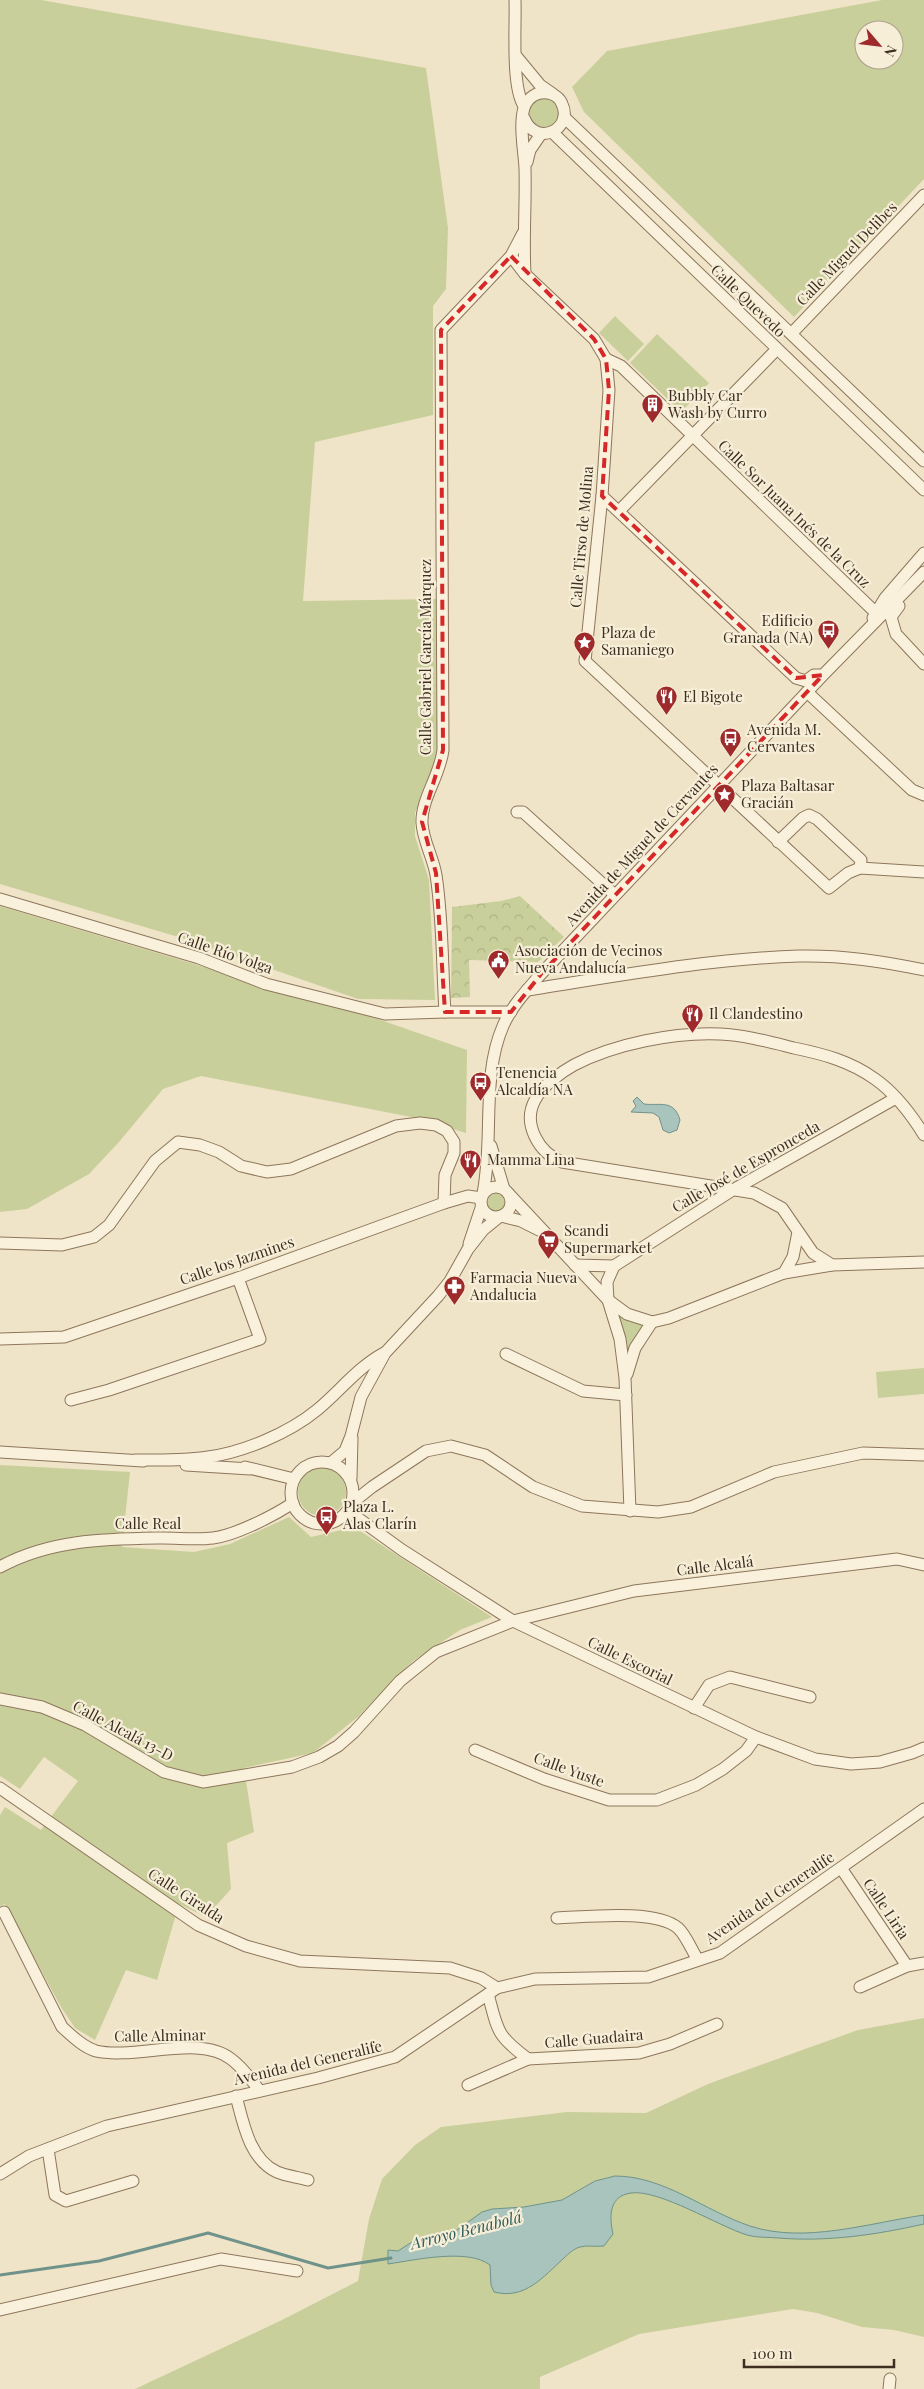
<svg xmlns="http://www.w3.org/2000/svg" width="924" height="2389" font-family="'Playfair Display',serif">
<defs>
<pattern id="park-crowns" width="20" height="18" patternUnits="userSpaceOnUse" patternTransform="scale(1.25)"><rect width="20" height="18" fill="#c9cf9b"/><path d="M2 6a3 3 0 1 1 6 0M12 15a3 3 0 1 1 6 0" fill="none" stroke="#aeb285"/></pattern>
</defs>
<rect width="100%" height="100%" fill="#f0e4c8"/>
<g fill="#c9cf9b" fill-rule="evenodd">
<path d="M0 0H41L426 68 448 228 446 289 433 306V415L315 442 303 601 436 599 437 758 415 813V836L429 880 435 1000 358 999 185 939 0 884Z"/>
<path d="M882 0H924V179L794 317 584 112 572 87 607 51ZM864 30H894V60H864Z"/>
<circle cx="544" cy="113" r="15"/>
<path d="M615 316 644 344 628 361 599 333Z"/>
<path d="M657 334 709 383 681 412 630 363Z"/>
<path d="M0 906 375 1018 467 1050 466 1133 416 1118 201 1076 163 1089 119 1142 89 1174 27 1209 0 1212Z"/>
<circle cx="495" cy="1202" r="10"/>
<path d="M615 1310 643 1324 644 1327 627 1357Z"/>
<path d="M924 1368V1394L878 1398 876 1372Z"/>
<path d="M0 1465 130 1472 122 1547 194 1552 230 1544 289 1517 311 1537 354 1527 492 1617 460 1630 413 1661 359 1716 313 1753 244 1768 254 1832 227 1843 231 1889 206 1917 179 1904 157 1980 126 1970 95 2040 75 2028 61 2007 5 1904 0 1906V1815L5 1807 41 1830 78 1781 44 1757 20 1789 0 1776Z"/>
<circle cx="322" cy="1492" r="24"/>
<path d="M924 2018V2337L894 2330 862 2327 817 2313 793 2309 639 2334 540 2377V2389H135L282 2320 358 2281 369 2219 382 2179 415 2145 441 2127 567 2112 646 2113 708 2084 858 2030Z"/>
</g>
<path fill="url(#park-crowns)" d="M520 896 564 937 538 962 469 960 470 997 451 998 452 907 501 901Z"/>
<g fill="#a9c4bc" stroke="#6f938a">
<path d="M637 1097 644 1104C660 1106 674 1099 680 1120L677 1130 669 1133 663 1130 659 1117 653 1113 631 1112 636 1106 633 1101Z"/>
<path d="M615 2176C664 2176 705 2211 750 2226 804 2244 869 2223 924 2215V2224C875 2235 827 2242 778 2238 768 2237 757 2238 747 2235 718 2226 659 2189 631 2193 609 2196 609 2216 613 2234L604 2246C596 2247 587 2245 580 2247 575 2248 568 2254 564 2258 543 2277 525 2300 494 2292L491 2285 490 2265C468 2248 415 2260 388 2264V2250L398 2251 415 2240 423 2241 450 2235 482 2212 492 2209 524 2207 562 2200 595 2181Z"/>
</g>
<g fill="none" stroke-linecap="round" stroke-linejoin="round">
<path stroke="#6f938a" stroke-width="3" d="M0 2275 99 2261 208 2233 328 2268 391 2258"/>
<defs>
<g id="minor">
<path d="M515 0C516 26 511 86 524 106"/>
<path d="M516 56 540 85 553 94"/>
<path d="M564 117 924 461"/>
<path d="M524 118C536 148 574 129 562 104 560 98 554 94 548 93 537 91 527 98 524 108 519 124 524 151 525 168 526 204 523 239 525 274"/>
<path d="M552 132 924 490"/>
<path d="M527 162 530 150 541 134"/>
<path d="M511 256 525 274 594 339 606 359 609 390 602 496 585 661 829 888 848 873 860 868 924 872"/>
<path d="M792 333 924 195"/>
<path d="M606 359 621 366 875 612"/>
<path d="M602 496 796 678 806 681 814 675H821"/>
<path d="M619 511 777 349"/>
<path d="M899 606 891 617 896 634 924 664"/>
<path d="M873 618 885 598 924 553"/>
<path d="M807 692 912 790 924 795"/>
<path d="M517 812H523L615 895"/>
<path d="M778 842 803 818 809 815 817 819 861 860 860 868"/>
<path d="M0 899 199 958 266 984 373 1011 385 1014 445 1012"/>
<path d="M527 990C617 976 708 959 799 956 841 955 883 961 924 970"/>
<path d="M511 1012H445C442 967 443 920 436 875 433 857 423 841 422 823 421 799 440 776 443 750L441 330 511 256 523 233"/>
<path d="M491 1146 504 1189"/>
<circle cx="496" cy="1202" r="15"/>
<path d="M483 1193C494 1140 481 1076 503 1026 511 1007 527 990 541 974L823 675 924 572"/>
<path d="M508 1193 608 1300 627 1314 652 1322"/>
<path d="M501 1216 521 1221 541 1231"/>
<path d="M0 1243 62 1245 94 1237 109 1225 155 1161 178 1142 200 1145 219 1152 241 1166 267 1172 291 1169 396 1126 420 1123 436 1125 447 1131 454 1142V1153L445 1175 444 1203"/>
<path d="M469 1244 481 1208"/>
<path d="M575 1265 614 1266"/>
<path d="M832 1265 813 1253 782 1208 754 1193 562 1162C539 1153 522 1124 535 1100 541 1087 561 1072 574 1065 614 1044 674 1032 720 1034 745 1035 770 1042 794 1048 823 1054 850 1061 875 1079 895 1093 911 1114 924 1135"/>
<path d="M614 1266 731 1191 896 1098"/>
<path d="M614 1266 607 1282 608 1300 620 1339 625 1378 630 1511"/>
<path d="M784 1273 793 1257 798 1232"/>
<path d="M652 1322 669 1318 784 1273 832 1265 924 1262"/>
<path d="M0 1339 64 1337 238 1278 444 1203 468 1196 481 1198"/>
<path d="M506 1354 583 1391 626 1395"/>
<path d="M627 1374 635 1348 652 1322"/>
<path d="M71 1400 109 1390 260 1339 238 1278"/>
<path d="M0 1452 143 1461"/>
<path d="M135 1460C159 1460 184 1461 208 1457 244 1452 289 1433 317 1410 339 1392 358 1367 384 1353"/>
<circle cx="322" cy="1493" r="31"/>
<path d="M332 1462 345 1451 351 1436 361 1397 385 1353 438 1296 450 1281 468 1249 483 1230 499 1217"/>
<path d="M186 1465 250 1469"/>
<path d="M245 1467 294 1479"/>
<path d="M351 1478 352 1438"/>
<path d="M352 1503 372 1487 426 1451 451 1446 485 1455 533 1487 582 1506 658 1512 691 1507 774 1472 863 1453 924 1455"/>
<path d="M348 1511 402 1550 513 1621 756 1737 815 1759 851 1764 880 1762 912 1753 924 1748"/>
<path d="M0 1567C51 1539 107 1539 163 1538 179 1538 197 1540 213 1538 236 1535 273 1516 293 1503"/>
<path d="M0 1699 42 1707 85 1725 164 1772 203 1782 292 1767 319 1757 338 1746 354 1732 400 1681 436 1652 513 1621 634 1591 897 1559 924 1565"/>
<path d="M694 1708 709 1685 730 1677 810 1697"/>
<path d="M475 1750 544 1779 609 1800H657L696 1785 723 1769 746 1751 756 1737"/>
<path d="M0 1788 198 1925 246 1946 300 1961 450 1968 481 1978 497 1988"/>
<path d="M841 1868 907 1966"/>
<path d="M4 1912 62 2027C72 2036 83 2047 96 2051 135 2060 200 2034 231 2059 242 2067 251 2079 259 2090"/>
<path d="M557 1918C587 1917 655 1909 678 1928 686 1935 692 1951 698 1960"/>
<path d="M860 1987 907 1966 924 1963"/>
<path d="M488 1994C498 2031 496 2035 528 2059"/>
<path d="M468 2085 528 2059 639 2053 670 2044 717 2024"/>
<path d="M236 2096C243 2122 249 2159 277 2172 286 2176 298 2177 308 2180"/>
<path d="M48 2149 55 2195 66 2201 133 2181"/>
<path d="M0 2174 29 2156 107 2126 318 2078 395 2057 497 1988 535 1979 648 1977 720 1953 924 1809"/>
<path d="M0 2310 221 2259 297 2271"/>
<path d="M889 2389 890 2379"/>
</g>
</defs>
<use href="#minor" stroke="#8d765c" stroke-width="13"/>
<use href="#minor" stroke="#faf1dc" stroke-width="11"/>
</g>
<path fill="none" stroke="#d62828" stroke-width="4" stroke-dasharray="10 6" stroke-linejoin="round" d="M511 256 594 339 606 359 609 390 602 496 796 678 823 675 541 974 511 1012H445L436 873 422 822 443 750 441 330Z"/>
<defs>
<symbol id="building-pin" viewBox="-11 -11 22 30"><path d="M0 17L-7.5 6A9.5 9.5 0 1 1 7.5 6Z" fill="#9e2a2b" stroke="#f7eed8"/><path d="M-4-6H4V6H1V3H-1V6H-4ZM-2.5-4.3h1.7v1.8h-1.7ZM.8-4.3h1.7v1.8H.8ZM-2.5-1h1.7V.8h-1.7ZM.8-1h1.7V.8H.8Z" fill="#fff"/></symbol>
<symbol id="bus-pin" viewBox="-11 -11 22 30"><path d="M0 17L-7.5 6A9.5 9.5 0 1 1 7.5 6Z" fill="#9e2a2b" stroke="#f7eed8"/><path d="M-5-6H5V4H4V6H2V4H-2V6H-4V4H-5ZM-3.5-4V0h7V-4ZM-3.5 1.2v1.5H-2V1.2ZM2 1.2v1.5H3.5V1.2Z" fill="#fff"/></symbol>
<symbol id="sight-pin" viewBox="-11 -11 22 30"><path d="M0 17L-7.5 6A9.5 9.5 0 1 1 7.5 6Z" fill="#9e2a2b" stroke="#f7eed8"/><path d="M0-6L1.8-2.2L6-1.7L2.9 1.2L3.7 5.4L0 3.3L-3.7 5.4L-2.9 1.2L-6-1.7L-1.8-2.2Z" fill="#fff"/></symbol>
<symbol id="restaurant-pin" viewBox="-11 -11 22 30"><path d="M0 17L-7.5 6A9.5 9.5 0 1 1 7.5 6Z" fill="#9e2a2b" stroke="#f7eed8"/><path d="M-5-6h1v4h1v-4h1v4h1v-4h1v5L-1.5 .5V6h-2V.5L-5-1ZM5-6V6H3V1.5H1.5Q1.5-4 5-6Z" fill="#fff"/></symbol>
<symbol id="civic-pin" viewBox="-11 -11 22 30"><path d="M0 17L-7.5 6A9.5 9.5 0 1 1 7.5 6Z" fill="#9e2a2b" stroke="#f7eed8"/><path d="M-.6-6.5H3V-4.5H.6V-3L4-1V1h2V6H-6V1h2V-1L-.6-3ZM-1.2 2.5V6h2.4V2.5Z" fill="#fff"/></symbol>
<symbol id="supermarket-pin" viewBox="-11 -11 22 30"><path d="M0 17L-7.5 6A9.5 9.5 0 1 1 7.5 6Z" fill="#9e2a2b" stroke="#f7eed8"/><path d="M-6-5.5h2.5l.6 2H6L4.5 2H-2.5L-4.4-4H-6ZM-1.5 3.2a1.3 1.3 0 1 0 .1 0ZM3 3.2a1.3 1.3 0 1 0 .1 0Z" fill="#fff"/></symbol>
<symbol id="pharmacy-pin" viewBox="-11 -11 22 30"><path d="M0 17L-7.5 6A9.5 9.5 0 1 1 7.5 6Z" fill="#9e2a2b" stroke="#f7eed8"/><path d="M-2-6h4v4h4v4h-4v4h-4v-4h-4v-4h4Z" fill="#fff"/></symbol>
</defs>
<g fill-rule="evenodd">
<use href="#building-pin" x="640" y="392" width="25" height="34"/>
<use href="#bus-pin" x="816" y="618" width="25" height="34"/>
<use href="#sight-pin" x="572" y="630" width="25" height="34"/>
<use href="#restaurant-pin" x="654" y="684" width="25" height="34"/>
<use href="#bus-pin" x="718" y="726" width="25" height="34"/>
<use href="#sight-pin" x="712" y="782" width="25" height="34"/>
<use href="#civic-pin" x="486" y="948" width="25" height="34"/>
<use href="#restaurant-pin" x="680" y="1002" width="25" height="34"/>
<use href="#bus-pin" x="468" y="1070" width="25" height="34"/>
<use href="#restaurant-pin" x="458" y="1148" width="25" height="34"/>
<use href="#supermarket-pin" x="536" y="1228" width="25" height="34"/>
<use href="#pharmacy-pin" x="442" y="1274" width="25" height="34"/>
<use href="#bus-pin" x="314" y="1504" width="25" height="34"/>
</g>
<g text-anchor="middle" stroke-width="4.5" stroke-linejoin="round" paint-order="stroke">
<g font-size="15" fill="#3d2e20" stroke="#f7eed8">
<text transform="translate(847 254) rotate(-46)" y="5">Calle Miguel Delibes</text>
<text transform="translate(748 301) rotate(44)" y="5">Calle Quevedo</text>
<text transform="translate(794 514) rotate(44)" y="5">Calle Sor Juana Inés de la Cruz</text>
<text transform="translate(582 537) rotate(-85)" y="5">Calle Tirso de Molina</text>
<text transform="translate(426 657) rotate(-90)" y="5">Calle Gabriel García Márquez</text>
<text transform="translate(642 845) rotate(-47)" y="5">Avenida de Miguel de Cervantes</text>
<text transform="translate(225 953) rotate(19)" y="5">Calle Río Volga</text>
<text transform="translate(746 1167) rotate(-30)" y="5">Calle José de Espronceda</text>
<text transform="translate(237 1261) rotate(-19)" y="5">Calle los Jazmines</text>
<text x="148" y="1529">Calle Real</text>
<text transform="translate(715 1566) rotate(-7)" y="5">Calle Alcalá</text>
<text transform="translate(630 1661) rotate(26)" y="5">Calle Escorial</text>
<text transform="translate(123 1731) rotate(28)" y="5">Calle Alcalá 13-D</text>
<text transform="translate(569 1770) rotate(20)" y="5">Calle Yuste</text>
<text transform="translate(186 1896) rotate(33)" y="5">Calle Giralda</text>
<text transform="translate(770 1898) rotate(-34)" y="5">Avenida del Generalife</text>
<text transform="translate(886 1909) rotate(56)" y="5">Calle Liria</text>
<text transform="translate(160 2036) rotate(-1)" y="5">Calle Alminar</text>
<text transform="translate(594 2039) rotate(-5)" y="5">Calle Guadaira</text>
<text transform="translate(308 2063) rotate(-13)" y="5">Avenida del Generalife</text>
</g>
<g font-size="15" fill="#3d2e20" stroke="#f7eed8" text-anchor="start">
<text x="668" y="401">Bubbly Car<tspan x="668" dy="17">Wash by Curro</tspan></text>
<text x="813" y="626" text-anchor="end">Edificio<tspan x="813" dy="17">Granada (NA)</tspan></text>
<text x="601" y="638">Plaza de<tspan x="601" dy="17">Samaniego</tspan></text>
<text x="683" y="702">El Bigote</text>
<text x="747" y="735">Avenida M.<tspan x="747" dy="17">Cervantes</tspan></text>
<text x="741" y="791">Plaza Baltasar<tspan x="741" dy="17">Gracián</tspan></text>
<text x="515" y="956">Asociación de Vecinos<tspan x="515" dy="17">Nueva Andalucía</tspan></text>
<text x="709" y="1019">Il Clandestino</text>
<text x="496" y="1078">Tenencia<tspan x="496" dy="17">Alcaldía NA</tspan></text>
<text x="487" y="1165">Mamma Lina</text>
<text x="564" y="1236">Scandi<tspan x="564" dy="17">Supermarket</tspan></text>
<text x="470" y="1283">Farmacia Nueva<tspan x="470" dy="17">Andalucia</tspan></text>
<text x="343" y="1512">Plaza L.<tspan x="343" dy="17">Alas Clarín</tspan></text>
</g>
<g font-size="16" font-style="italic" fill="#2f5d5a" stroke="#f7eed8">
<text transform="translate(466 2230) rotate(-14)" y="6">Arroyo Benabolá</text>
</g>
</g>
<g transform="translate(879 45) rotate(118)"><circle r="24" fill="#f7eed8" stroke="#ada18e"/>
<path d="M0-4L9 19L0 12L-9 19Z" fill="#9e2a2b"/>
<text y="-8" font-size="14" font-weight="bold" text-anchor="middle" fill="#3d2e20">N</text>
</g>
<path d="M744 2359v8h150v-8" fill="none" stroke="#3d2e20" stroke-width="2.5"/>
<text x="752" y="2359" font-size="15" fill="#3d2e20" stroke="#f7eed8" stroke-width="4" paint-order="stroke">100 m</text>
</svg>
